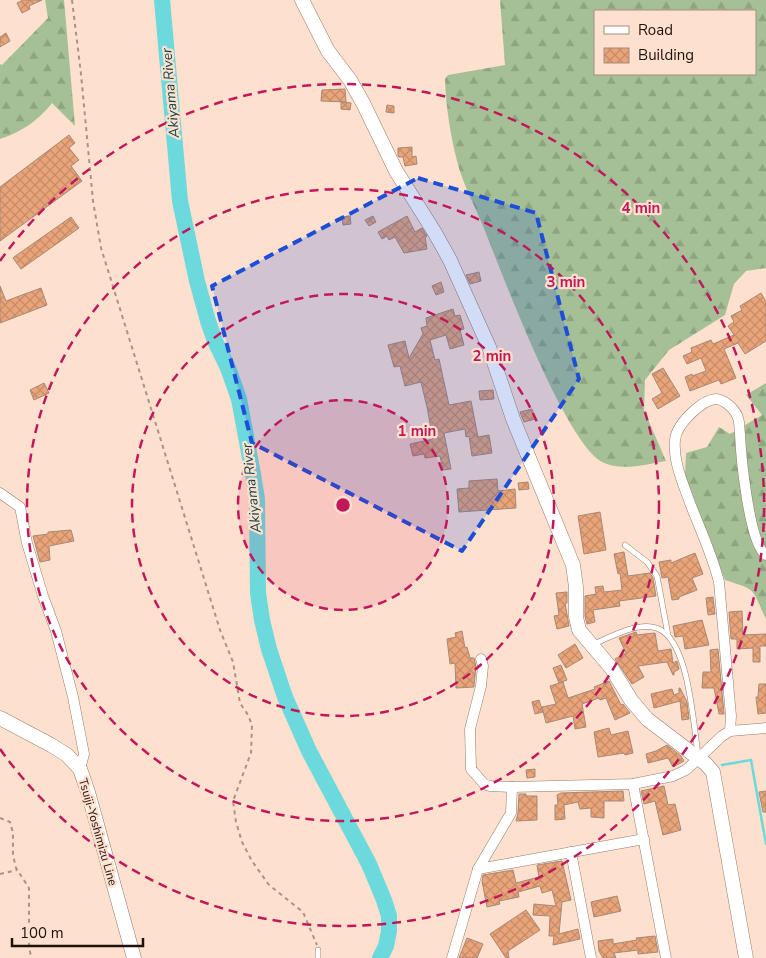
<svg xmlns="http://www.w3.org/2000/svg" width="766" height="958" font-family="'Nunito Sans',sans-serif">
<defs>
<pattern id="forest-firs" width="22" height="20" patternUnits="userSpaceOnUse" patternTransform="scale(1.25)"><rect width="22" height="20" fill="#a5c097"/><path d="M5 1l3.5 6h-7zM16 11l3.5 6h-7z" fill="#8ea481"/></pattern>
<pattern id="building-cross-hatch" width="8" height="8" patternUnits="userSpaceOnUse" patternTransform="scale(1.25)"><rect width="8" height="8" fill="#e9a479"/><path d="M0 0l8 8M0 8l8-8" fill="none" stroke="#c78c67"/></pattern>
</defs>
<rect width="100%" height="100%" fill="#fee0ce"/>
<g fill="url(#forest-firs)" fill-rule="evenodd">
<path d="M45 0H64L75 126 52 103C38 121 21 132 0 139V64L2 65 48 18Z"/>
<path d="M500 0H766V268L746 271 734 284 725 315 669 350 645 380 644 410 666 461C647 464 621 472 602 462 565 442 503 276 485 231 476 208 463 185 457 161 450 134 446 106 445 79L448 75 505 65ZM595 11H755V74H595Z"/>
<path d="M766 383V619C751 588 759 591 725 580L685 475 686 453 707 447 719 427 730 434 762 415 746 395Z"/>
</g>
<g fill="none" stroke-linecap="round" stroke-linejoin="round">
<path stroke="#6cd9dd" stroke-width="2.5" d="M722 765 751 760 766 844"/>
<path stroke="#6cd9dd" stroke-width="16" d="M162 0 180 201 197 281 208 321 215 341 228 368 239 399 253 474 257 499 258 593 262 620 269 649 285 697 309 751 369 864 384 900 389 916V931L386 946 380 958"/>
</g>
<g fill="url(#building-cross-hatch)" stroke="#a58979">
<path d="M23 0H42L29 6 30 9 22 13 17 3Z"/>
<path d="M6 33 10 41 0 47V37Z"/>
<path d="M345 89 346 102 321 101 322 90Z"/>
<path d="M341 102 351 103 350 110 341 109Z"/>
<path d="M387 105 394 106V113L386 112Z"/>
<path d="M69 135 75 143 69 148 79 160 71 166 82 181 0 241V187Z"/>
<path d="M412 147V157L416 156 417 164 405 166 403 157H399L398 156V148Z"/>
<path d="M350 216 351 224 343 225 342 217Z"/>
<path d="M373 216 376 222 369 226 365 220Z"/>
<path d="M407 216 415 232 422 228 427 236 425 237 427 249 404 253 395 237 389 240 387 236 382 239 378 232Z"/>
<path d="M71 217 79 228 21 269 13 258 14 257Z"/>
<path d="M479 272 481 281 470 284 466 275Z"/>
<path d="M441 282 444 292 436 295 432 286Z"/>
<path d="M0 286 6 301 41 288 47 305 0 323Z"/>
<path d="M761 293 766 302V341L745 354 738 343 724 349 736 378 721 384 719 380 690 391 685 377 692 374V376L706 371 701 358 687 364 683 356 692 352 691 348 711 340 713 344 734 335 728 326 734 322 731 316 742 310 740 306Z"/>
<path d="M453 309 455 316 460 315 464 329 460 330 464 345 450 349 446 335 430 340 435 360 439 359 449 405 471 401 478 437 489 435 492 453 472 456 469 436 466 437 465 429 444 433 451 469 443 470 440 456 425 458 424 454 413 456 410 444 433 439 427 407 421 382 405 386 400 366 394 367 388 345 405 341 409 358 423 334 421 328 427 326 426 318Z"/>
<path d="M663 368 680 396 658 409 652 399 662 393 652 374Z"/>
<path d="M44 383 49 393 34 400 30 390Z"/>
<path d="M493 390 494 399 480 400 479 391Z"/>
<path d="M532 409 535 419 524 422 520 412Z"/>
<path d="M497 479 498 491 515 489 516 508 459 512 457 489 469 488V481Z"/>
<path d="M528 482 529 489 519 490 518 483Z"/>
<path d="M600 512 606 550 584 554 578 516Z"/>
<path d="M71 530 74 541 49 546 50 560 40 562 33 536 48 534V532Z"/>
<path d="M624 552 628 576 650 573 653 578 656 596 619 601 620 606 593 610 595 622 587 624 585 616V596L596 594 595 587 603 586 604 592 622 590 620 573 618 574 614 554Z"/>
<path d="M695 553 703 574 692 578 697 590 679 597V599L672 600 668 577 662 578 659 562 671 560V563Z"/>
<path d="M567 592V603H565L569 626 557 629 554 616 559 615 556 593Z"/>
<path d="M713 597 715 614 708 615 706 598Z"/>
<path d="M742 611 743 635 766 634V646H760V662H753V648L737 649V639H731L729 612Z"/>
<path d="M702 620 709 645 685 649 683 636 675 637 673 626Z"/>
<path d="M462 631 465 648 467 647 470 658H474L476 667 474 685V687L456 688 455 663 450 664 447 639 456 637 455 633Z"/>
<path d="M636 632 637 635 655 633 658 651 671 649 673 663 677 661 679 669 674 672V675H673L667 662 638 666 644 677 632 684 615 659 626 653 619 638Z"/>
<path d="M575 644 583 658 566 668 558 655Z"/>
<path d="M718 649 724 714H719L714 688H702L703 672H711L710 650Z"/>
<path d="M561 665 567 680 559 683 553 668Z"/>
<path d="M609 681 621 705 623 704 630 713 615 720 606 698 600 700 599 698 582 704 586 727 575 729 573 716 546 723 542 707 556 704 550 686 563 682 568 698 595 689 594 687Z"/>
<path d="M759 684H766V713L758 714 756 697H758Z"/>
<path d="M679 688H680L687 702 689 719 682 720 680 701 654 708 651 694 672 689 674 695 679 693Z"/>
<path d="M539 700 543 712 535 714 532 702Z"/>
<path d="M609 728 611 735 628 731 633 753 625 755 624 753 598 757 594 732Z"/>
<path d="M667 745 681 756 684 761 673 767 668 758 648 763 646 754 656 751Z"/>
<path d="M535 769V777L527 778 526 770Z"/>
<path d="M664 786 668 805 675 804 681 830 663 835 655 801 644 804 641 791Z"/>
<path d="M623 791 624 801H604V818L591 817V808L580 809 578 802 564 805 565 819 555 820V805H558L557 795 561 793Z"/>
<path d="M766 791V812H763L759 792Z"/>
<path d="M519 794H526V796H537V820L516 821 518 813Z"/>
<path d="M562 861 571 900 562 902 559 934 578 929 580 939 553 945 554 936H549L550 916 533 915 534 904 556 906 552 890 542 893 540 886 518 892 519 897 499 901 500 904 487 907 482 881 483 875 513 870 516 883 539 877 537 865Z"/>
<path d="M617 896 621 911 594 917 591 902Z"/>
<path d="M526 910 540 930 508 951 509 958H506L490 934Z"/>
<path d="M655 936 658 952 638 954V950L614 953 616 958H603L599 951 598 941 613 939V944L637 940 636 938Z"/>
<path d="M467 938 483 944 477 958H459Z"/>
</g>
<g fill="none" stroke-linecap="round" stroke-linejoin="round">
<defs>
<g id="lane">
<path d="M625 545 647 562 657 576 668 635"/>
<path d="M594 644C610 637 634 624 652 627 689 631 693 724 698 754"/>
<path d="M318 950V958"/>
</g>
<g id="street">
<path d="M0 493 20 507 27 543 43 596 56 631 73 697 84 754 80 769"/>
<path d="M481 659 483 666 481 686 470 729 471 769 484 784 490 786 512 787 633 784 673 776 686 770 722 736 730 731 766 728"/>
<path d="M730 731 731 716 719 582C712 554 700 529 690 503 683 483 673 462 675 440 676 425 701 400 716 399 722 399 726 403 730 406 733 409 737 414 738 418 740 423 739 429 740 434 741 456 749 544 766 555"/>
<path d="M633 784 666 958"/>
<path d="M571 852 591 958"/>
<path d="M478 869 644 839"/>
<path d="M452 958 478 869 511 813 512 787"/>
</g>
<g id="secondary">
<path d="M302 0 328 51 350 80 363 103 396 171 435 233 450 260 489 347 513 419 573 565 576 587V617L579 630 612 669 631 700 647 719 706 764 713 772 746 958"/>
<path d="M0 718 51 745 67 755 80 769 88 792 134 958"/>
</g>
</defs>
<use href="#lane" stroke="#957a6a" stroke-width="6"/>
<use href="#street" stroke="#957a6a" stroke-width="11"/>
<use href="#secondary" stroke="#957a6a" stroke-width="15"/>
<g stroke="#aa9385" stroke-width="2" stroke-dasharray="4 4" stroke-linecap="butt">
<path d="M72 0 81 74 93 201 101 248 220 630 233 662 240 703 248 715 252 725 251 753 233 801 236 822 242 842 252 861 269 885 303 912 317 945"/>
<path d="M0 818 10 822 13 833V855L16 868 29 888V944L31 958"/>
<path d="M0 874 17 870"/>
</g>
<use href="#lane" stroke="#fff" stroke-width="5"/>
<use href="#street" stroke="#fff" stroke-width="10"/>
<use href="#secondary" stroke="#fff" stroke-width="14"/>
</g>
<path fill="#1d4ed8" fill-opacity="0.2" stroke="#1d4ed8" stroke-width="4" stroke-dasharray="10 6" stroke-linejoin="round" d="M418 178 536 213 579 379 462 551 252 443 212 286Z"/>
<circle cx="343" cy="505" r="105" fill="#c2185b" fill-opacity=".12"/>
<g fill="none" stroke="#c2185b" stroke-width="2.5" stroke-dasharray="9 6">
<circle cx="343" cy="505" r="105"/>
<circle cx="343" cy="505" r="211"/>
<circle cx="343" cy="505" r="316"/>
<path d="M0 261A421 421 0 1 1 0 749"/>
</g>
<g text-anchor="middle" stroke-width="4.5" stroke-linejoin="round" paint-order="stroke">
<g font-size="12" fill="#1d120c" stroke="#fee0ce">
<text transform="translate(98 832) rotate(74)" y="4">Tsuiji-Yoshimizu Line</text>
</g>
<g font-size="14" font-style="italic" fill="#093e40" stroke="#fee0ce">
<text transform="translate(170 93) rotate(-95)" y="5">Akiyama River</text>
<text transform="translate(251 488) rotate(-96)" y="5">Akiyama River</text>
</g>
</g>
<circle cx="343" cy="505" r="8" fill="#c2185b" stroke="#fee0ce" stroke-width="2.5"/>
<g font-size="15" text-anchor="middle" font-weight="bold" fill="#c2185b" stroke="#fee0ce" stroke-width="4.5" stroke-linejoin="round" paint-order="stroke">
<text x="641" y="213">4 min</text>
<text x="566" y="287">3 min</text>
<text x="492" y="361">2 min</text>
<text x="417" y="436">1 min</text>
</g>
<rect x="594" y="10" width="162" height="65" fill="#fee0ce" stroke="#a48e80"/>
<rect x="604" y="26" width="25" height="8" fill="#ffffff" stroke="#a48e80"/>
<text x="638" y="35" font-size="15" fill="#1d120c">Road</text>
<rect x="604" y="48" width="25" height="15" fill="url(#building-cross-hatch)" stroke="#a48e80"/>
<text x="638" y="60" font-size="15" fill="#1d120c">Building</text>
<path d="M12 938v8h131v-8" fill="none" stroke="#1d120c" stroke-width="2.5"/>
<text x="20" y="938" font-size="15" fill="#1d120c" stroke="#fee0ce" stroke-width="4" paint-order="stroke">100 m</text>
</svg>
